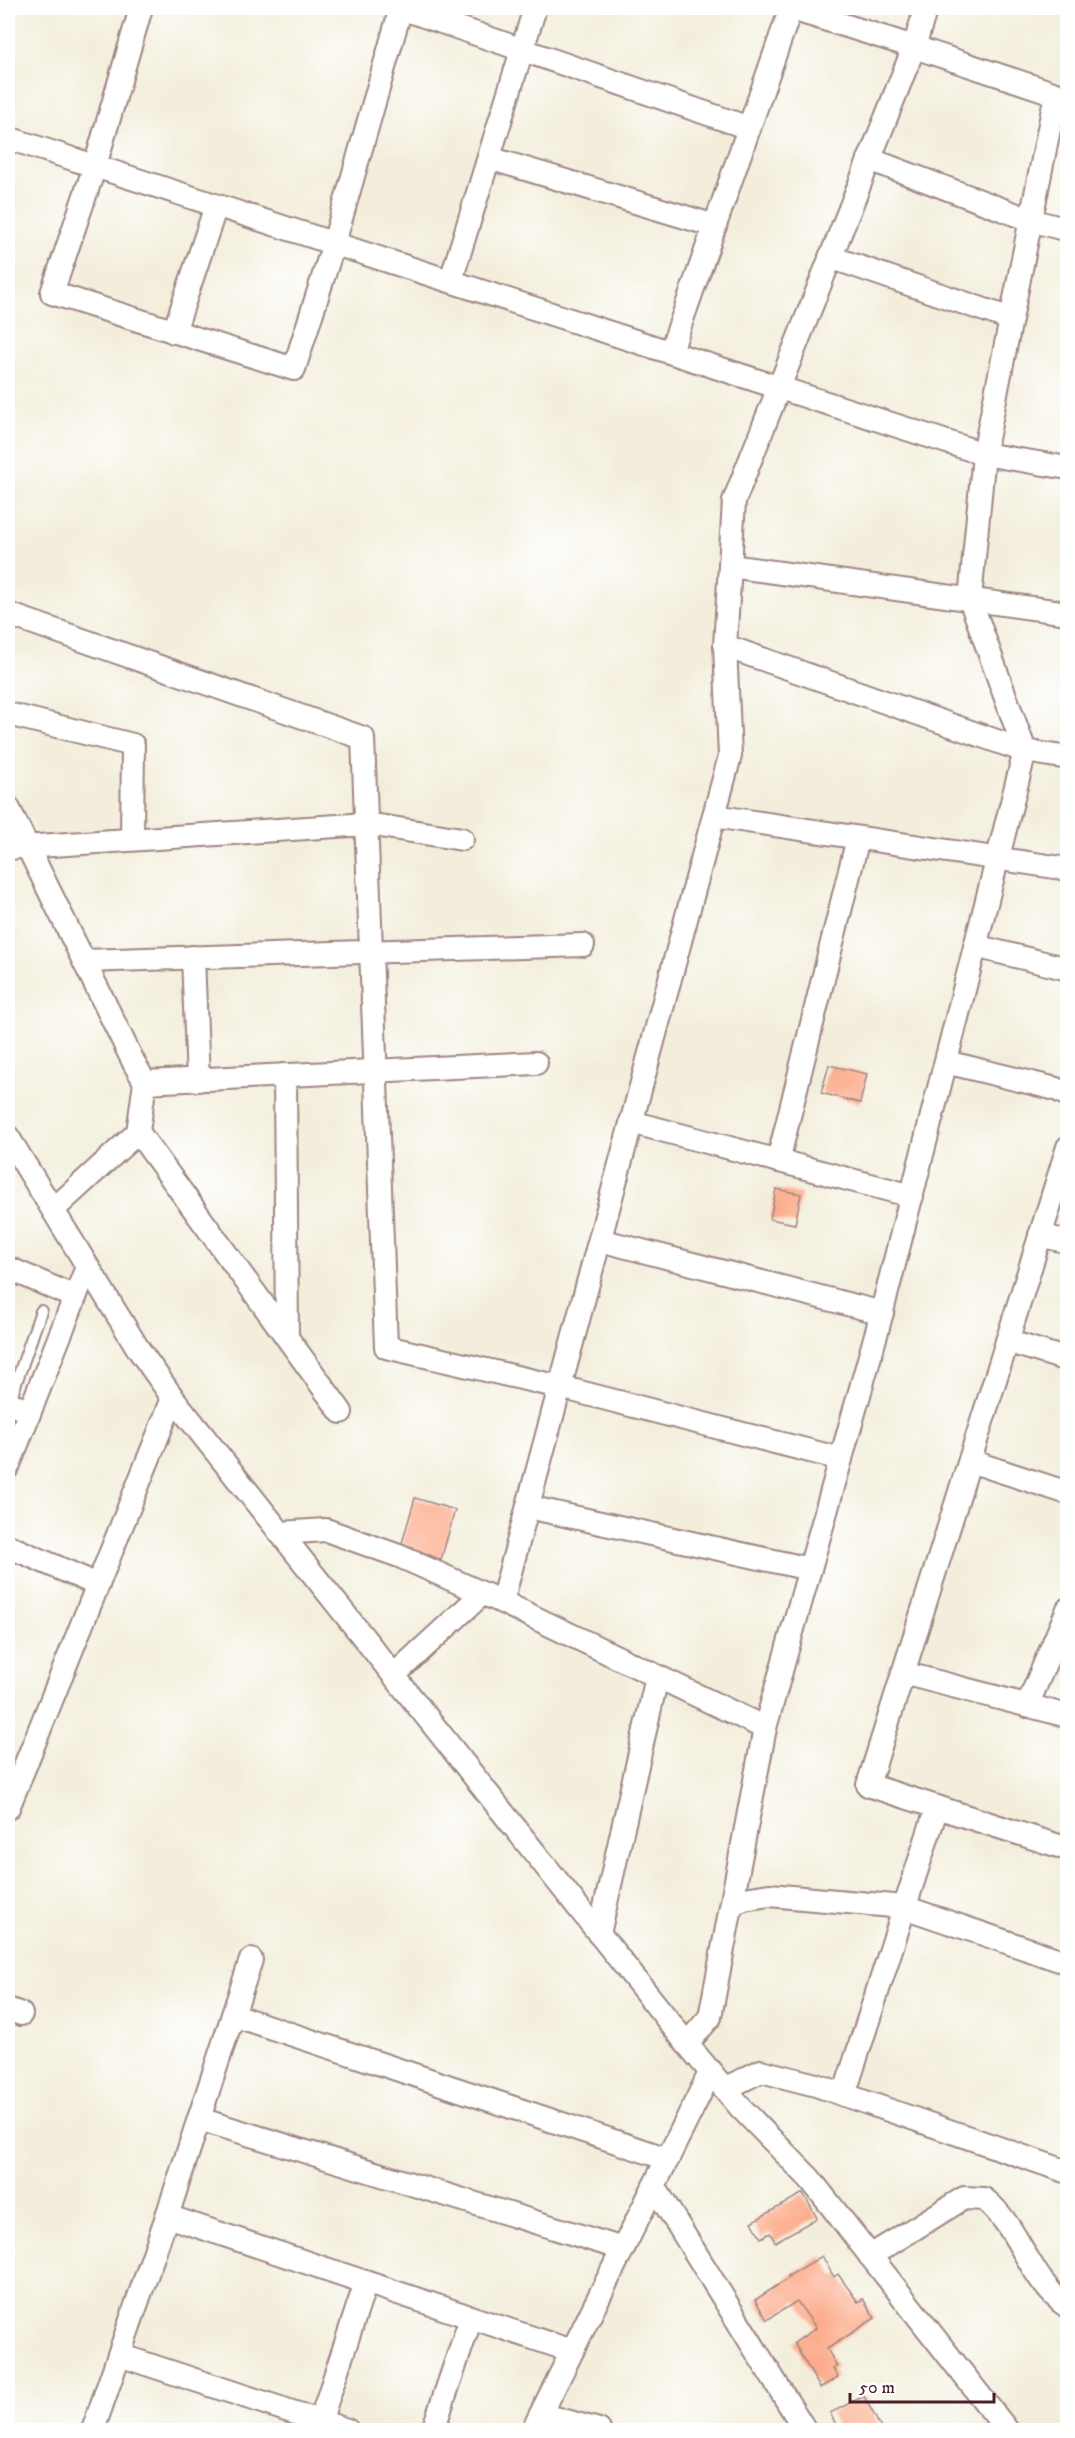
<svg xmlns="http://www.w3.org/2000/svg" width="1075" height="2438" font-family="'IM FELL DW Pica',serif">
<rect width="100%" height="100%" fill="#fff"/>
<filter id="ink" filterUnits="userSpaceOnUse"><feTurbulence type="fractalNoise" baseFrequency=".0167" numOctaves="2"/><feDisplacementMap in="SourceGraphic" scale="12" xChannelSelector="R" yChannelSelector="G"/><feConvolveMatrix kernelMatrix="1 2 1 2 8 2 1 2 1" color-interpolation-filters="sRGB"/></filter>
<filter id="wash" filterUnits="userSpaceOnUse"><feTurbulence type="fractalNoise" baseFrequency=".008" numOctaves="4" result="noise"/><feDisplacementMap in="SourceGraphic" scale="24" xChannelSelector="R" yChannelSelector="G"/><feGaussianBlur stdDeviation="1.35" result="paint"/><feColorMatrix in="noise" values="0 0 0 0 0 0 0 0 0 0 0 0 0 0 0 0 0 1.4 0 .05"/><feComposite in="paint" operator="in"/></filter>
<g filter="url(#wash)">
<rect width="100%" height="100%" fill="#f3eedb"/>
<g id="blocks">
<g fill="#fcac8c">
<path d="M829 1065 867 1074 860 1103 821 1093Z"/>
<path d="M776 1189 801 1194 795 1224 770 1219Z"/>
<path d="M415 1498 455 1510 441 1560 402 1543Z"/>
<path d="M803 2193 817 2218 775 2242 770 2233 761 2238 752 2222Z"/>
<path d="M822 2256 834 2277 838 2274 858 2302 863 2299 875 2318 827 2349 837 2366 833 2369 838 2377 820 2388 794 2343 816 2328 797 2301 767 2320 755 2300 789 2278 788 2276Z"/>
<path d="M864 2396 882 2430H839L830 2413Z"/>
</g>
</g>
</g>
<g filter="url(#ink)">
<use href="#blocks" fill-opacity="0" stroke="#9e8683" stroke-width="1.5"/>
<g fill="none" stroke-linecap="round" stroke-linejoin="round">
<defs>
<path id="lane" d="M9 1403 41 1311"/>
<g id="street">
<path d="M141 8 95 166 52 293 294 369 334 243 401 8"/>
<path d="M401 8 749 128"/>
<path d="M8 138 984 454 1068 468"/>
<path d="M489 158 715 226"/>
<path d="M869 159 1030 220 1068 230"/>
<path d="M830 257 1011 319"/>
<path d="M451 280 535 8"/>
<path d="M174 332 216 206"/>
<path d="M671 351 791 8"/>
<path d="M730 566 1068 613"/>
<path d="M8 614 363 738 386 1347 560 1387 841 1459"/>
<path d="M725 646 1025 751 1068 758"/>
<path d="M8 714 133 745 132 839"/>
<path d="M8 807 135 1065 145 1082 138 1132 53 1210"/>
<path d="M714 816 1068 869"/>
<path d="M8 848 367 824 462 839"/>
<path d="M975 946 1068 969"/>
<path d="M193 957 198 1080"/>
<path d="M84 961 583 945"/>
<path d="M946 1062 1056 1089 1068 1095"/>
<path d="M285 1075 287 1337"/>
<path d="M145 1082 536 1063"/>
<path d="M631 1122 912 1196"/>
<path d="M138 1132 341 1412"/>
<path d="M8 1137 139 1350 173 1398 687 2044 740 2107 810 2179 1007 2430"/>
<path d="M1068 1147 868 1785 1068 1849"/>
<path d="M778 1161 858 838"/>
<path d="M1040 1235 1068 1242"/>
<path d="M600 1240 882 1313"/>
<path d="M8 1268 75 1297"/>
<path d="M1007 1341 1068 1360"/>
<path d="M8 1402 29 1412"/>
<path d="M970 1461 1068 1493"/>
<path d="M8 1467 87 1267"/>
<path d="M528 1507 810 1569"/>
<path d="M280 1533 326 1530 399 1556 502 1602 765 1728"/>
<path d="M8 1546 98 1585"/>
<path d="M502 1602 730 756 725 646 734 501 914 47 789 8"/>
<path d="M903 1673 1068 1716"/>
<path d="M394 1675 482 1594"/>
<path d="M1027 1706 1068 1609"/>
<path d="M8 1808 173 1398"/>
<path d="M732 1904 744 1899 769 1895 904 1907 1068 1963"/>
<path d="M599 1934 657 1677"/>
<path d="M8 2009 21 2014"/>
<path d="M233 2015 668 2159"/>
<path d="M687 2044 710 2017 765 1728 877 1331 1025 751 970 599 984 454 1056 94 914 47 926 8"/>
<path d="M726 2088 761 2071 816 2085 1068 2172"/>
<path d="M844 2095 937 1807"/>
<path d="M199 2119 623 2249"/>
<path d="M654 2186 805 2430"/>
<path d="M167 2216 572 2351"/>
<path d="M870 2256 964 2198 984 2199C1020 2227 1029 2281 1068 2307"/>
<path d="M119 2355 347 2430"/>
<path d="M541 2414 599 2430"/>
<path d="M320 2422 366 2282"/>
<path d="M93 2430 167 2216 251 1960"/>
<path d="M433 2430 471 2318"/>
<path d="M533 2430 711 2071"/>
</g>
</defs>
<use href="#lane" stroke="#9e8683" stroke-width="14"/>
<use href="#street" stroke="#9e8683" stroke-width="26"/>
<use href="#lane" stroke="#fff" stroke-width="10"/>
<use href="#street" stroke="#fff" stroke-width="22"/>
</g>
</g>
<rect width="1075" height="2438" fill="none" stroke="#fff" stroke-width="30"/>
<path d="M850 2393v9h144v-9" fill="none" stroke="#4a1f2b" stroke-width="3"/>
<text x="859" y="2393" font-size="18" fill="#4a1f2b" stroke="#ffffff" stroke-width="4.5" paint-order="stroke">50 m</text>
</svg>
